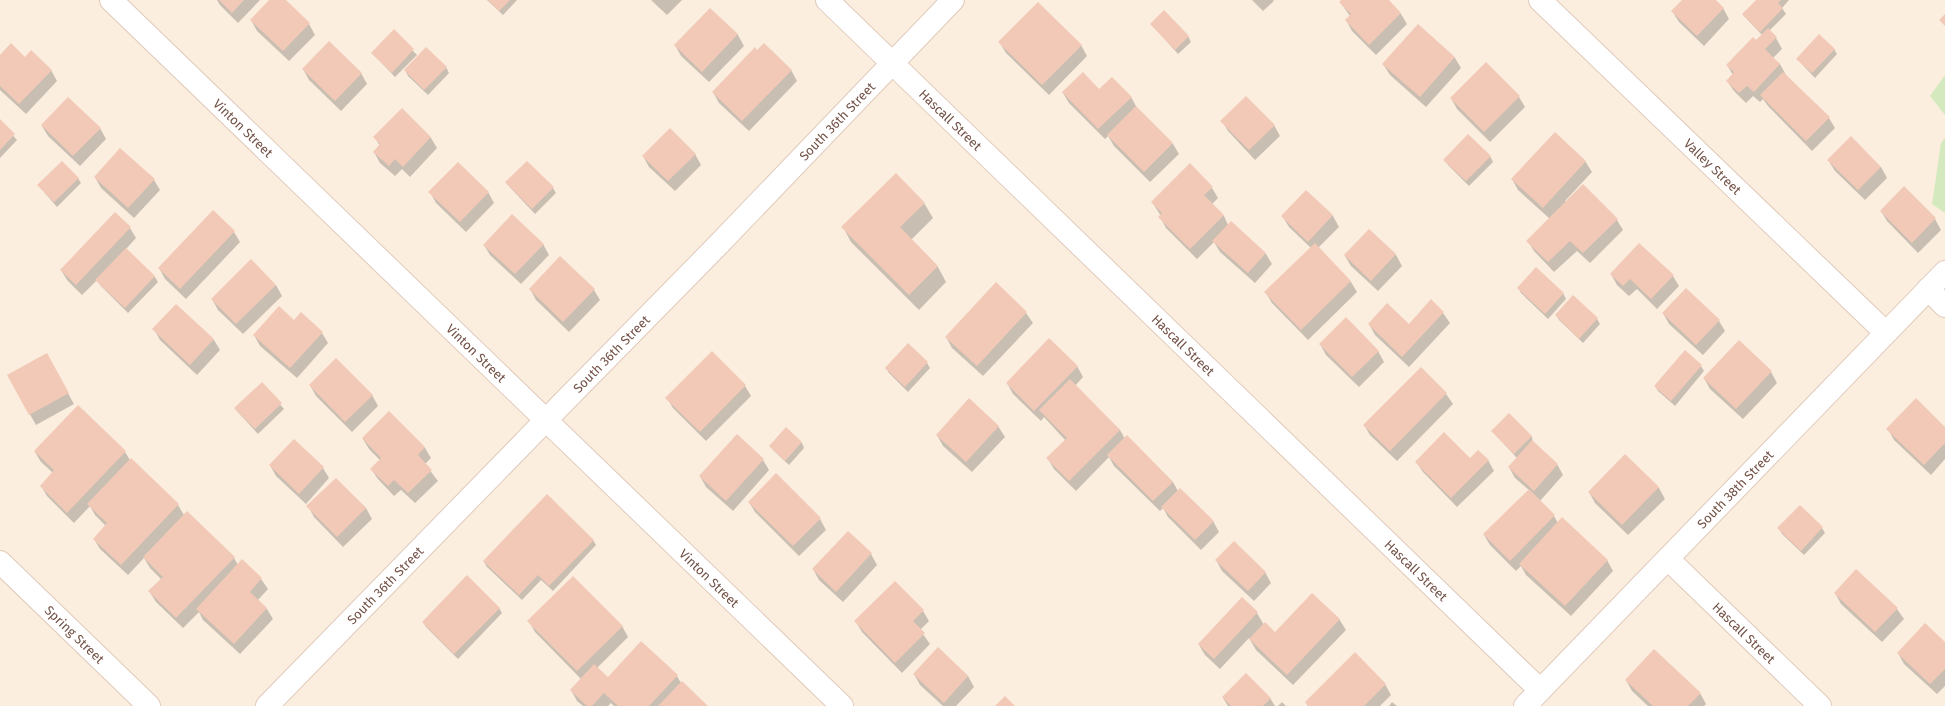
<svg xmlns="http://www.w3.org/2000/svg" width="1945" height="706" font-family="'Fira Sans',sans-serif">
<rect width="100%" height="100%" fill="#fceedf"/>
<g fill="#d4e9be">
<path d="M1945 75V115L1930 96Z"/>
<path d="M1945 138V213L1932 204 1941 143Z"/>
</g>
<g fill="#0003">
<path d="M217 0H260L238 23 220 5Z"/>
<path d="M271 0H284L309 24 315 35 289 61 257 31 251 20Z"/>
<path d="M487 0H517L503 15Z"/>
<path d="M651 0H682L667 15Z"/>
<path d="M1252 0H1273L1274 1 1263 11Z"/>
<path d="M1343 0H1387L1401 14 1407 24 1376 55 1352 31 1346 20 1350 16 1340 2Z"/>
<path d="M1683 0H1714L1723 8 1729 19 1704 46 1679 22 1672 11Z"/>
<path d="M1757 0H1789L1782 8 1786 14 1769 31 1776 38 1782 49 1773 58 1780 64 1786 75 1829 118 1835 128 1812 151 1768 106 1763 99 1760 102 1753 96 1746 103 1734 91 1727 81 1733 75 1727 65 1762 35 1743 15Z"/>
<path d="M710 9 738 35 744 46 709 82 681 56 675 45Z"/>
<path d="M1151 24 1188 36 1191 42 1178 54Z"/>
<path d="M1418 25 1455 58 1461 68 1426 107 1390 75 1383 64Z"/>
<path d="M394 31 417 55 395 77 372 53Z"/>
<path d="M1000 43 1081 45 1087 56 1049 95 1006 53Z"/>
<path d="M1834 49 1837 54 1815 78 1797 59Z"/>
<path d="M0 56 25 58 51 70 57 81 26 114 0 90Z"/>
<path d="M446 67 449 73 428 95 408 76 405 70Z"/>
<path d="M303 69 361 73 367 84 341 111 309 80Z"/>
<path d="M791 70 797 81 749 131 719 103 713 92Z"/>
<path d="M1099 90 1131 97 1137 108 1173 144 1179 154 1150 182 1114 146 1108 136 1105 139 1069 103 1063 93Z"/>
<path d="M1519 97 1525 107 1490 142 1457 109 1451 98Z"/>
<path d="M402 110 431 138 437 148 410 177 402 169 395 176 380 163 374 152 380 146 375 138Z"/>
<path d="M0 121 17 140 0 158Z"/>
<path d="M1222 121 1274 125 1280 136 1255 160 1228 131Z"/>
<path d="M42 126 100 128 106 139 80 166 48 136Z"/>
<path d="M695 154 701 165 675 191 649 167 643 156Z"/>
<path d="M1490 156 1493 162 1469 186 1448 165 1445 160Z"/>
<path d="M1828 160 1881 167 1887 178 1865 200 1835 171Z"/>
<path d="M1585 161 1592 172 1565 201 1617 220 1623 230 1590 263 1577 251 1554 272 1534 251 1528 241 1550 219 1518 190 1512 179Z"/>
<path d="M95 177 154 180 160 190 134 218 101 188Z"/>
<path d="M78 178 81 183 57 207 38 185Z"/>
<path d="M506 183 553 188 556 193 535 214Z"/>
<path d="M1212 188 1218 198 1212 204 1224 216 1228 225 1231 222 1266 254 1272 264 1255 283 1220 252 1214 242 1197 259 1166 228 1160 217 1161 216 1152 202Z"/>
<path d="M1306 191 1333 216 1339 227 1318 248 1351 282 1357 292 1308 340 1272 303 1266 293 1311 248 1289 227 1283 217Z"/>
<path d="M430 192H488L494 203 466 232 436 203Z"/>
<path d="M924 203 933 218 911 240 938 267 946 282 919 310 851 242 843 227Z"/>
<path d="M213 211 234 232 240 242 186 299 165 279 159 268Z"/>
<path d="M1881 211 1935 219 1941 230 1918 253 1887 221Z"/>
<path d="M115 213 130 228 136 238 126 249 155 277 158 282 128 313 100 285 97 280 82 295 67 280 61 270Z"/>
<path d="M1369 230 1396 255 1402 266 1378 291 1351 266 1345 256Z"/>
<path d="M543 244 549 255 521 284 490 255 484 245Z"/>
<path d="M1611 274 1673 276 1679 286 1657 309 1637 289 1629 296 1617 285Z"/>
<path d="M276 285 282 296 243 334 218 310 212 299Z"/>
<path d="M1518 288 1563 293 1566 299 1548 319 1521 293Z"/>
<path d="M530 289 594 290 600 300 569 332 536 300Z"/>
<path d="M1574 297 1597 319 1600 324 1583 343 1559 320 1556 315Z"/>
<path d="M176 305 214 340 220 350 197 375 160 340 154 329Z"/>
<path d="M1026 313 1033 323 983 376 952 348 946 337Z"/>
<path d="M1443 313 1450 323 1409 367 1375 335 1369 324 1409 325Z"/>
<path d="M1663 313 1719 321 1725 331 1703 355 1669 324Z"/>
<path d="M294 321 322 333 328 343 297 378 260 346 254 335Z"/>
<path d="M1320 344 1378 351 1384 362 1359 387 1326 355Z"/>
<path d="M908 345 927 363 930 368 908 392 889 373 886 368Z"/>
<path d="M712 353 745 386 751 396 706 441 673 408 667 398Z"/>
<path d="M46 354 74 404 36 425 8 375Z"/>
<path d="M1077 366 1083 377 1075 386 1120 430 1125 439 1127 436 1173 482 1178 491 1213 521 1219 532 1201 550 1168 517 1163 508 1160 511 1114 466 1109 457 1076 491 1054 469 1048 459 1066 441 1044 417 1041 421 1013 394 1007 383Z"/>
<path d="M1701 366 1704 371 1675 406 1658 391 1655 386Z"/>
<path d="M1421 368 1446 394 1453 404 1397 461 1370 435 1364 425Z"/>
<path d="M1771 372 1777 383 1743 419 1710 389 1704 378Z"/>
<path d="M262 383 284 409 258 434 235 409Z"/>
<path d="M310 385 372 395 378 406 352 432 316 396Z"/>
<path d="M78 407 125 452 130 460 178 505 184 515 234 558 238 565 242 561 261 579 268 589 258 600 267 609 273 619 240 654 203 620 199 612 183 628 156 602 149 591 161 579 150 568 144 558 128 575 100 549 94 539 106 526 95 515 90 506 74 523 47 496 41 486 53 473 41 462 35 452Z"/>
<path d="M389 412 425 448 431 458 425 464 438 481 415 503 401 490 394 496 378 479 371 469 380 460 369 449 363 439Z"/>
<path d="M1509 415 1532 437 1533 443 1557 464 1563 475 1540 501 1554 516 1558 523 1607 560 1613 571 1571 616 1526 575 1521 566 1516 571 1490 545 1484 535 1529 490 1515 478 1509 467 1517 458 1492 431Z"/>
<path d="M998 426 1005 437 972 472 943 446 937 435Z"/>
<path d="M1945 428V459L1931 475 1894 440 1888 429Z"/>
<path d="M786 429 802 443 804 448 789 465 774 451 771 446Z"/>
<path d="M1625 455 1659 488 1665 499 1628 535 1595 503 1589 492Z"/>
<path d="M763 460 769 470 733 511 706 487 700 476Z"/>
<path d="M1470 460H1488L1494 471 1457 507 1423 472 1416 462Z"/>
<path d="M270 465 323 468 329 478 306 504 276 476Z"/>
<path d="M776 475 820 519 826 530 799 556 755 512 749 502Z"/>
<path d="M336 479 366 508 372 519 343 547 314 517 308 506Z"/>
<path d="M1779 528H1822L1825 533 1804 555 1782 534Z"/>
<path d="M848 532 871 554 877 565 843 602 819 580 813 569Z"/>
<path d="M593 540 596 545 553 591 541 580 522 600 487 567 484 562Z"/>
<path d="M1216 560 1265 572 1271 583 1254 601 1222 571Z"/>
<path d="M1856 570 1897 609 1904 619 1882 642 1841 604 1835 593Z"/>
<path d="M499 608 502 613 458 659 426 627 423 622Z"/>
<path d="M923 611 929 621 920 630 930 644 902 673 862 632 856 622Z"/>
<path d="M1257 613 1264 625 1275 634 1339 619 1346 630 1293 685 1256 650 1249 638 1220 669 1205 655 1199 645Z"/>
<path d="M529 621 622 626 628 637 597 668 608 679 677 676 681 683 707 706H614L611 703 608 706H583L577 701 571 690 581 679 535 632Z"/>
<path d="M1945 643V686L1937 694 1904 664 1898 653Z"/>
<path d="M938 648 968 676 974 687 956 706H943L920 685 914 674Z"/>
<path d="M1626 680 1700 693 1706 704 1704 706H1648L1632 691Z"/>
<path d="M1385 684 1391 695 1380 706H1308L1306 703Z"/>
<path d="M1223 698H1270L1275 706H1228Z"/>
<path d="M1282 702 1286 706H1278Z"/>
<path d="M1392 702 1397 706H1389Z"/>
</g>
<g fill="#f2c9b7">
<path d="M219 0H244L232 13Z"/>
<path d="M269 0H286L310 23 283 51 250 20Z"/>
<path d="M488 0H510L499 11Z"/>
<path d="M1341 0H1389L1401 13 1369 45 1345 20 1351 14 1339 2Z"/>
<path d="M1682 0H1716L1724 8 1697 36 1671 11Z"/>
<path d="M1756 0H1781L1778 3 1783 8 1760 32 1742 14Z"/>
<path d="M1038 2 1082 45 1042 85 998 42Z"/>
<path d="M710 8 738 34 702 72 674 45Z"/>
<path d="M1164 10 1189 36 1175 50 1150 24Z"/>
<path d="M1945 14V26L1939 20Z"/>
<path d="M1418 24 1455 57 1420 97 1382 64Z"/>
<path d="M1768 28 1777 37 1765 49 1780 64 1754 92 1747 86 1739 93 1726 81 1734 72 1726 65 1753 37 1756 40Z"/>
<path d="M394 29 414 49 392 73 371 53Z"/>
<path d="M1819 34 1835 49 1812 73 1796 59Z"/>
<path d="M329 41 362 73 335 101 302 69Z"/>
<path d="M11 43 25 57 31 50 52 70 19 104 0 86V55Z"/>
<path d="M764 43 792 70 742 121 712 92 755 47 757 50Z"/>
<path d="M426 47 447 67 424 90 404 70Z"/>
<path d="M1486 62 1520 96 1484 132 1450 98Z"/>
<path d="M1083 72 1099 89 1112 77 1132 97 1098 129 1062 92Z"/>
<path d="M1783 72 1830 117 1806 141 1760 95Z"/>
<path d="M1246 96 1275 125 1249 150 1220 121Z"/>
<path d="M68 97 101 128 73 156 41 125Z"/>
<path d="M1136 106 1173 143 1144 172 1107 135Z"/>
<path d="M402 108 431 137 403 167 395 159 389 166 373 152 380 144 373 137Z"/>
<path d="M0 119 15 134 0 150Z"/>
<path d="M670 128 696 154 668 181 642 156Z"/>
<path d="M1555 132 1586 161 1543 208 1511 179Z"/>
<path d="M1468 134 1491 156 1466 181 1443 160Z"/>
<path d="M1851 136 1881 167 1858 190 1827 160Z"/>
<path d="M120 148 155 179 128 208 94 177Z"/>
<path d="M62 161 79 178 54 202 37 185Z"/>
<path d="M527 161 554 187 532 209 505 182Z"/>
<path d="M458 162 489 192 460 222 428 192Z"/>
<path d="M1190 163 1213 187 1204 195 1224 215 1190 249 1158 217 1162 213 1151 202Z"/>
<path d="M896 173 925 203 900 227 938 266 909 295 841 227Z"/>
<path d="M1583 184 1618 219 1583 253 1570 241 1548 262 1526 241Z"/>
<path d="M1904 186 1936 218 1912 243 1880 211Z"/>
<path d="M1306 190 1333 215 1308 242 1281 216Z"/>
<path d="M213 210 235 231 180 289 158 268Z"/>
<path d="M115 212 131 227 76 285 60 270Z"/>
<path d="M512 214 544 244 515 274 483 245Z"/>
<path d="M1231 221 1266 253 1248 273 1212 241Z"/>
<path d="M1369 229 1396 254 1371 281 1344 255Z"/>
<path d="M1315 243 1351 281 1301 330 1264 292Z"/>
<path d="M1639 243 1674 275 1651 299 1630 279 1623 286 1610 274Z"/>
<path d="M126 248 155 276 125 308 95 280Z"/>
<path d="M560 256 595 289 563 322 529 289Z"/>
<path d="M251 259 276 285 236 324 211 299Z"/>
<path d="M1536 267 1564 293 1545 314 1517 288Z"/>
<path d="M996 282 1027 312 977 366 945 337Z"/>
<path d="M1686 288 1720 320 1696 345 1662 313Z"/>
<path d="M1573 295 1598 318 1579 339 1555 315Z"/>
<path d="M1431 299 1444 312 1402 357 1368 324 1387 303 1409 324Z"/>
<path d="M176 304 214 339 190 365 152 329Z"/>
<path d="M279 306 294 320 301 312 323 332 290 368 253 335Z"/>
<path d="M1346 317 1379 351 1352 377 1319 344Z"/>
<path d="M1049 338 1078 366 1034 411 1006 383Z"/>
<path d="M1739 340 1772 371 1736 409 1703 378Z"/>
<path d="M908 343 928 362 905 387 885 368Z"/>
<path d="M1685 350 1702 365 1671 401 1654 386Z"/>
<path d="M712 351 746 385 700 432 665 398Z"/>
<path d="M47 353 69 393 29 415 7 375Z"/>
<path d="M336 358 373 395 345 422 309 385Z"/>
<path d="M1421 367 1447 393 1390 451 1363 425Z"/>
<path d="M1070 379 1120 430 1069 481 1046 458 1067 438 1039 410Z"/>
<path d="M262 382 282 403 255 429 234 408Z"/>
<path d="M969 398 999 426 966 462 936 435Z"/>
<path d="M1916 398 1945 427V443L1924 465 1886 429Z"/>
<path d="M78 405 126 451 67 513 40 486 54 470 34 451Z"/>
<path d="M389 411 425 447 418 455 432 470 408 493 394 480 388 486 370 469 381 458 362 438Z"/>
<path d="M1509 413 1532 436 1514 454 1491 431Z"/>
<path d="M786 427 802 442 785 461 769 446Z"/>
<path d="M1444 432 1470 458 1478 450 1489 460 1451 498 1415 462Z"/>
<path d="M737 434 764 459 726 501 699 476Z"/>
<path d="M1127 435 1173 482 1153 501 1107 455Z"/>
<path d="M294 439 324 467 299 494 269 465Z"/>
<path d="M1532 440 1558 464 1534 491 1508 467Z"/>
<path d="M1625 454 1659 487 1622 525 1588 492Z"/>
<path d="M131 458 179 504 121 565 93 539 107 523 87 504Z"/>
<path d="M776 473 821 518 793 546 748 502Z"/>
<path d="M336 478 366 508 337 537 306 506Z"/>
<path d="M1180 488 1214 521 1195 540 1161 507Z"/>
<path d="M1529 489 1555 515 1510 561 1483 534Z"/>
<path d="M547 494 594 540 549 586 538 575 519 595 483 561Z"/>
<path d="M1800 505 1823 527 1801 551 1777 528Z"/>
<path d="M187 511 235 557 176 618 148 591 163 577 143 557Z"/>
<path d="M1562 517 1608 560 1565 606 1519 564Z"/>
<path d="M848 531 872 553 836 592 812 569Z"/>
<path d="M1234 541 1266 572 1248 591 1215 560Z"/>
<path d="M242 559 262 578 250 592 267 608 234 644 196 609Z"/>
<path d="M1856 569 1898 608 1875 632 1834 593Z"/>
<path d="M467 575 500 608 454 654 422 622Z"/>
<path d="M573 576 623 626 577 671 527 621Z"/>
<path d="M895 581 924 610 913 621 925 633 895 663 854 621Z"/>
<path d="M1312 593 1340 619 1287 675 1249 639 1265 622 1275 632Z"/>
<path d="M1242 597 1258 612 1214 659 1198 644Z"/>
<path d="M1925 623 1945 642V669L1930 684 1897 653Z"/>
<path d="M641 641 678 675 649 706H618L604 693 592 706H587L570 690 594 664 608 677Z"/>
<path d="M938 647 968 676 944 703 913 674Z"/>
<path d="M1654 649 1701 693 1688 706H1653L1625 680Z"/>
<path d="M1355 652 1386 684 1364 706H1308L1305 702Z"/>
<path d="M1246 673 1271 698 1263 706H1231L1222 697Z"/>
<path d="M682 681 708 706H658Z"/>
<path d="M1005 696 1015 706H995Z"/>
</g>
<g fill="none" stroke-linecap="round" stroke-linejoin="round">
<defs>
<g id="minor">
<path id="s1" d="M827 0 1540 690"/>
<path id="s2" d="M1540 0 1885 332"/>
<path d="M1928 289 1945 306"/>
<path id="s3" d="M1668 559 1820 706"/>
<path id="s4" d="M0 562 149 706"/>
<path id="s5" d="M267 706 546 420"/>
<path id="s6" d="M1525 706 1945 272"/>
</g>
<g id="tertiary">
<path id="s7" d="M111 0 842 706"/>
<path id="s8" d="M546 420 717 246 953 0"/>
</g>
</defs>
<use href="#minor" stroke="#e0cabb" stroke-width="24"/>
<use href="#tertiary" stroke="#e0cabb" stroke-width="24"/>
<use href="#minor" stroke="#fff" stroke-width="22"/>
<use href="#tertiary" stroke="#fff" stroke-width="22"/>
</g>
<g text-anchor="middle" stroke-width="4" stroke-linejoin="round" paint-order="stroke">
<g font-size="13" fill="#735247" stroke="#fff3e5">
<text dy="5" stroke="none"><textPath href="#s1" startOffset="172">Hascall Street</textPath></text>
<text dy="5" stroke="none"><textPath href="#s8" startOffset="417">South 36th Street</textPath></text>
<text dy="5" stroke="none"><textPath href="#s7" startOffset="184">Vinton Street</textPath></text>
<text dy="5" stroke="none"><textPath href="#s2" startOffset="240">Valley Street</textPath></text>
<text dy="5" stroke="none"><textPath href="#s1" startOffset="496">Hascall Street</textPath></text>
<text dy="5" stroke="none"><textPath href="#s7" startOffset="508">Vinton Street</textPath></text>
<text dy="5" stroke="none"><textPath href="#s8" startOffset="93">South 36th Street</textPath></text>
<text dy="5" stroke="none"><textPath href="#s6" startOffset="302">South 38th Street</textPath></text>
<text dy="5" stroke="none"><textPath href="#s1" startOffset="820">Hascall Street</textPath></text>
<text dy="5" stroke="none"><textPath href="#s7" startOffset="832">Vinton Street</textPath></text>
<text dy="5" stroke="none"><textPath href="#s5" startOffset="169">South 36th Street</textPath></text>
<text dy="5" stroke="none"><textPath href="#s3" startOffset="106">Hascall Street</textPath></text>
<text dy="5" stroke="none"><textPath href="#s4" startOffset="104">Spring Street</textPath></text>
</g>
</g>
</svg>
